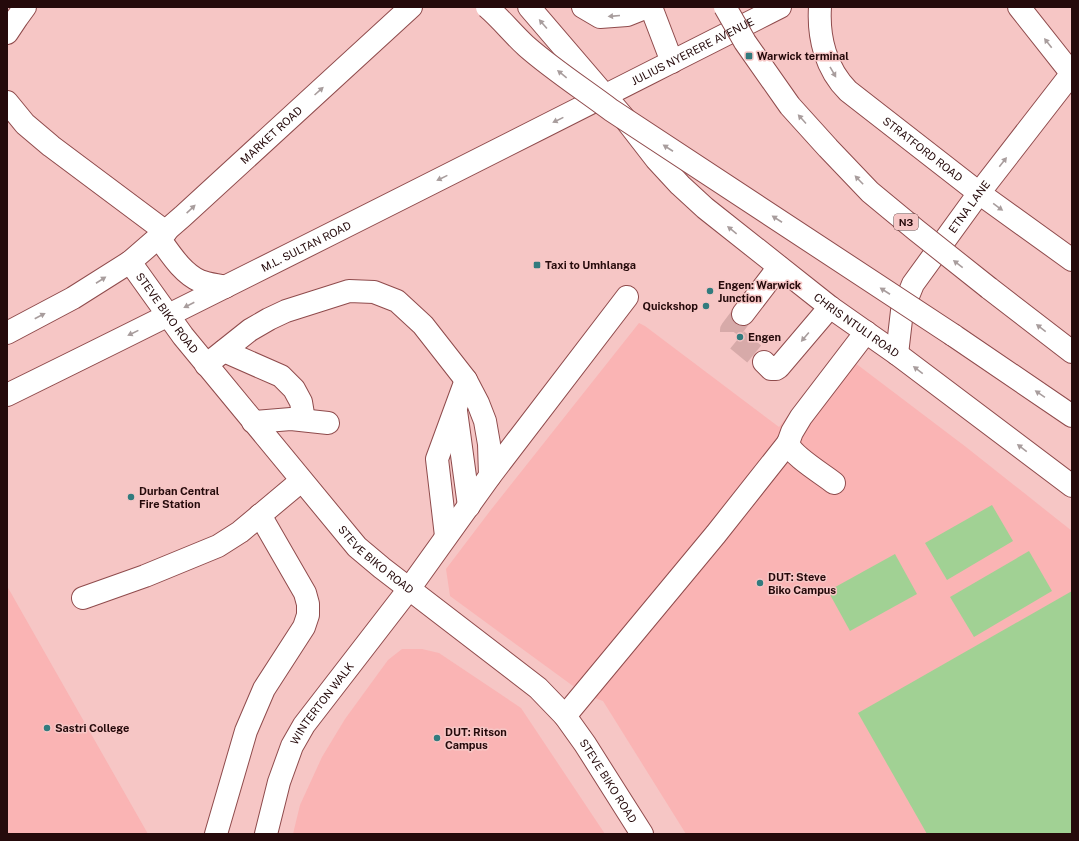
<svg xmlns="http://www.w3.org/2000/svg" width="1079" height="841" font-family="'Public Sans',sans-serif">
<rect width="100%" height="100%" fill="#f6c6c5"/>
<g fill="#fab4b4">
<path d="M639 323 645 326 779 427 838 350 966 447 1072 531V834H686L603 701 584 694 450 596 446 569 490 511Z"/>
<path d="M7 586 53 667 148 834H7Z"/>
<path d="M402 649H422L439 653 521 708 605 834H293L300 805 322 757 345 719 388 660Z"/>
</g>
<g fill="#a1d194">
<path d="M992 505 1013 541 947 580 925 543Z"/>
<path d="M1029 551 1052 591 974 637 950 597Z"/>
<path d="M895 554 917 594 850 631 828 591Z"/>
<path d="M1072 591V834H927L858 713Z"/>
</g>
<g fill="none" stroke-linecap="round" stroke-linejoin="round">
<path stroke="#d7aaa9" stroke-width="22" stroke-dasharray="22 11" stroke-linecap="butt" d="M743 314 731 330V335L764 362"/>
<defs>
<g id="minor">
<path d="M583 7 600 17 627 15 647 7"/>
<path d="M651 7 672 62"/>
<path id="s1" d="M820 7C818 38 826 69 848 91L979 193 1072 260"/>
<path d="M1019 7 1072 74"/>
<path d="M7 33 17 18 25 7"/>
<path d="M7 102 25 124 51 146 166 232"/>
<path id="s2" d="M130 262 183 336 357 547 382 568 538 688 565 716 585 744 642 834"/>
<path d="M743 314 779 267"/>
<path d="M224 351 281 376 294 389 301 402 304 420"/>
<path id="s3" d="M897 354 902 311 913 284 979 193 1072 73"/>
<path d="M764 362 771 369H776L779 367 830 307"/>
<path d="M206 365 250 330 269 319 286 311 349 291 374 292 397 301 423 325 466 380 478 403 485 421 489 444 490 476"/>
<path d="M456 411 469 506"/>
<path d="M253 422 291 419 328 423"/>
<path d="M834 483C823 474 792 456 788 443L792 432 801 417 866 332"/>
<path d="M446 536 437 459 466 380"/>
<path d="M83 598 145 576 218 546 240 532 301 481"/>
<path d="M565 716 716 534 788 443"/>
<path d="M216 834 246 731 264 689 304 627 308 615V604L305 593 260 515"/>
<path id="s4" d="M266 834 279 782 292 746 304 725 409 589 490 476 627 297"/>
</g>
<g id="major">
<path id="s5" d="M529 7 625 119 656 159 680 185 705 208 830 307 897 354 1072 486"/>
<path d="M159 238C170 253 182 273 200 281 208 284 217 285 225 287"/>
<path id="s6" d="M7 333 73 298 130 262 183 216 411 7"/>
<path id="s7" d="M7 395C266 268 523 137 780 7"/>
</g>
<g id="highway">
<path d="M989 288 1072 352"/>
<path d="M953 335 1072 416"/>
</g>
</defs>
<use href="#minor" stroke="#8f4b4c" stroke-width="24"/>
<use href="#major" stroke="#8f4b4c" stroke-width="24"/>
<use href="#highway" stroke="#8f4b4c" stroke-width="24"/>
<use href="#minor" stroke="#fff" stroke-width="22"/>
<use href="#major" stroke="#fff" stroke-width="22"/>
<use href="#highway" stroke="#fff" stroke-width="22"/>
<defs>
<g id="highway-bridge">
<path d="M487 7C501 19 512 33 526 46 552 69 583 89 611 110L953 335"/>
<path d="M725 7 745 42 790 106 828 148 870 192 916 230 989 288"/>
</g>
</defs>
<use href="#highway-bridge" stroke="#8f4b4c" stroke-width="24" stroke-linecap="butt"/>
<use href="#highway-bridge" stroke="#fff" stroke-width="22"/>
</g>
<defs><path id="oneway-solid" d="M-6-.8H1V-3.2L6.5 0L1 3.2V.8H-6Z"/></defs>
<g fill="#a89d9d">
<use href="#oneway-solid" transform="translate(614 16) rotate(175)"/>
<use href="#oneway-solid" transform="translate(543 24) rotate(-131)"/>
<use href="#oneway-solid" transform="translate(1048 43) rotate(-128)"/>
<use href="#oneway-solid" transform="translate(833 72) rotate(60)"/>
<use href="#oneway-solid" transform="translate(562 74) rotate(-141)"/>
<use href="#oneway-solid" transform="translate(319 91) rotate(-42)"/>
<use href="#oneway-solid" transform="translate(802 119) rotate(-132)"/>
<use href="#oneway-solid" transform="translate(558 120) rotate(154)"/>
<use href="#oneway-solid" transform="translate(668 148) rotate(-147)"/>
<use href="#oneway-solid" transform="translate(1003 162) rotate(-52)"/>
<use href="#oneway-solid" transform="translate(442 178) rotate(154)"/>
<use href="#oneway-solid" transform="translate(859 180) rotate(-134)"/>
<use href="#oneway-solid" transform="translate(998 207) rotate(36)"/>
<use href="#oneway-solid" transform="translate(191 209) rotate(-43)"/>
<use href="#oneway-solid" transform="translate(777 219) rotate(-147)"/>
<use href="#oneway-solid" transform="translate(732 230) rotate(-141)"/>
<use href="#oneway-solid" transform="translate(958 264) rotate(-142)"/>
<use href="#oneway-solid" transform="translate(101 280) rotate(-33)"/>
<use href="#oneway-solid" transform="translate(885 291) rotate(-147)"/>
<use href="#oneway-solid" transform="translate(189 305) rotate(153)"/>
<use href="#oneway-solid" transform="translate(40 316) rotate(-28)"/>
<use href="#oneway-solid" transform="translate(1041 328) rotate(-142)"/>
<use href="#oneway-solid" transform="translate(133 333) rotate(154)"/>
<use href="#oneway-solid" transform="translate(805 337) rotate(130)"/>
<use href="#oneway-solid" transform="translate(918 370) rotate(-143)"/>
<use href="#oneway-solid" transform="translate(1040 394) rotate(-146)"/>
<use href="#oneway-solid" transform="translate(1022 448) rotate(-143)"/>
</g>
<g fill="#327b7e" stroke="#f6c6c5" stroke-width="1.5">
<rect x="745" y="52" width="8" height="8" rx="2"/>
<rect x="533" y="261" width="8" height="8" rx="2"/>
<circle cx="710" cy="291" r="4"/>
<circle cx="706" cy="306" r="4"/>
<circle cx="740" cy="337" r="4"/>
<circle cx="131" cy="497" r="4"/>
<circle cx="760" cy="583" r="4"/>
<circle cx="47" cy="728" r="4"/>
<circle cx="437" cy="738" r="4"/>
</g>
<g text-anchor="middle" stroke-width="3" stroke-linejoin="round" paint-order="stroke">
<rect fill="#f6c6c5" stroke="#644243" stroke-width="1" x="894" y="214" width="24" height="16" rx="3"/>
<g font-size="10" font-weight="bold" fill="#250a0b">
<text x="906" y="226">N3</text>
</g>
<g font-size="11" fill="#250a0b" stroke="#f6c6c5">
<text dy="4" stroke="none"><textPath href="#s7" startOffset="767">JULIUS NYERERE AVENUE</textPath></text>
<text dy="4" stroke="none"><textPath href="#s6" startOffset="332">MARKET ROAD</textPath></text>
<text dy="4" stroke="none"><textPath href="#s1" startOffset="186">STRATFORD ROAD</textPath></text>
<text dy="4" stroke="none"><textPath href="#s3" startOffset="168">ETNA LANE</textPath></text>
<text dy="4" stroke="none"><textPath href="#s7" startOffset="334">M.L. SULTAN ROAD</textPath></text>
<text dy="4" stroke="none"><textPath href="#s2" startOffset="63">STEVE BIKO ROAD</textPath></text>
<text dy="4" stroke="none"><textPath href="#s5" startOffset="459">CHRIS NTULI ROAD</textPath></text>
<text dy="4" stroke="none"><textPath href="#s2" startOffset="387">STEVE BIKO ROAD</textPath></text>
<text dy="4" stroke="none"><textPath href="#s4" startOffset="144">WINTERTON WALK</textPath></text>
<text dy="4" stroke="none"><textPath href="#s2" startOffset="711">STEVE BIKO ROAD</textPath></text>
</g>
<g font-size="11" font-weight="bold" fill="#250a0b" stroke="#f6c6c5" text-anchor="start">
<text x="757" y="60">Warwick terminal</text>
<text x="545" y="269">Taxi to Umhlanga</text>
<text x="718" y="289">Engen: Warwick<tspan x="718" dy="13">Junction</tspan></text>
<text x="698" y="310" text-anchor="end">Quickshop</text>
<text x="748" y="341">Engen</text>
<text x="139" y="495">Durban Central<tspan x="139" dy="13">Fire Station</tspan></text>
<text x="768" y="581">DUT: Steve<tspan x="768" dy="13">Biko Campus</tspan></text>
<text x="55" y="732">Sastri College</text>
<text x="445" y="736">DUT: Ritson<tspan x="445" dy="13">Campus</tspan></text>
</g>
</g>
<rect width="1079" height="841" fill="none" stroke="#250a0b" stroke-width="16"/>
</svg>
